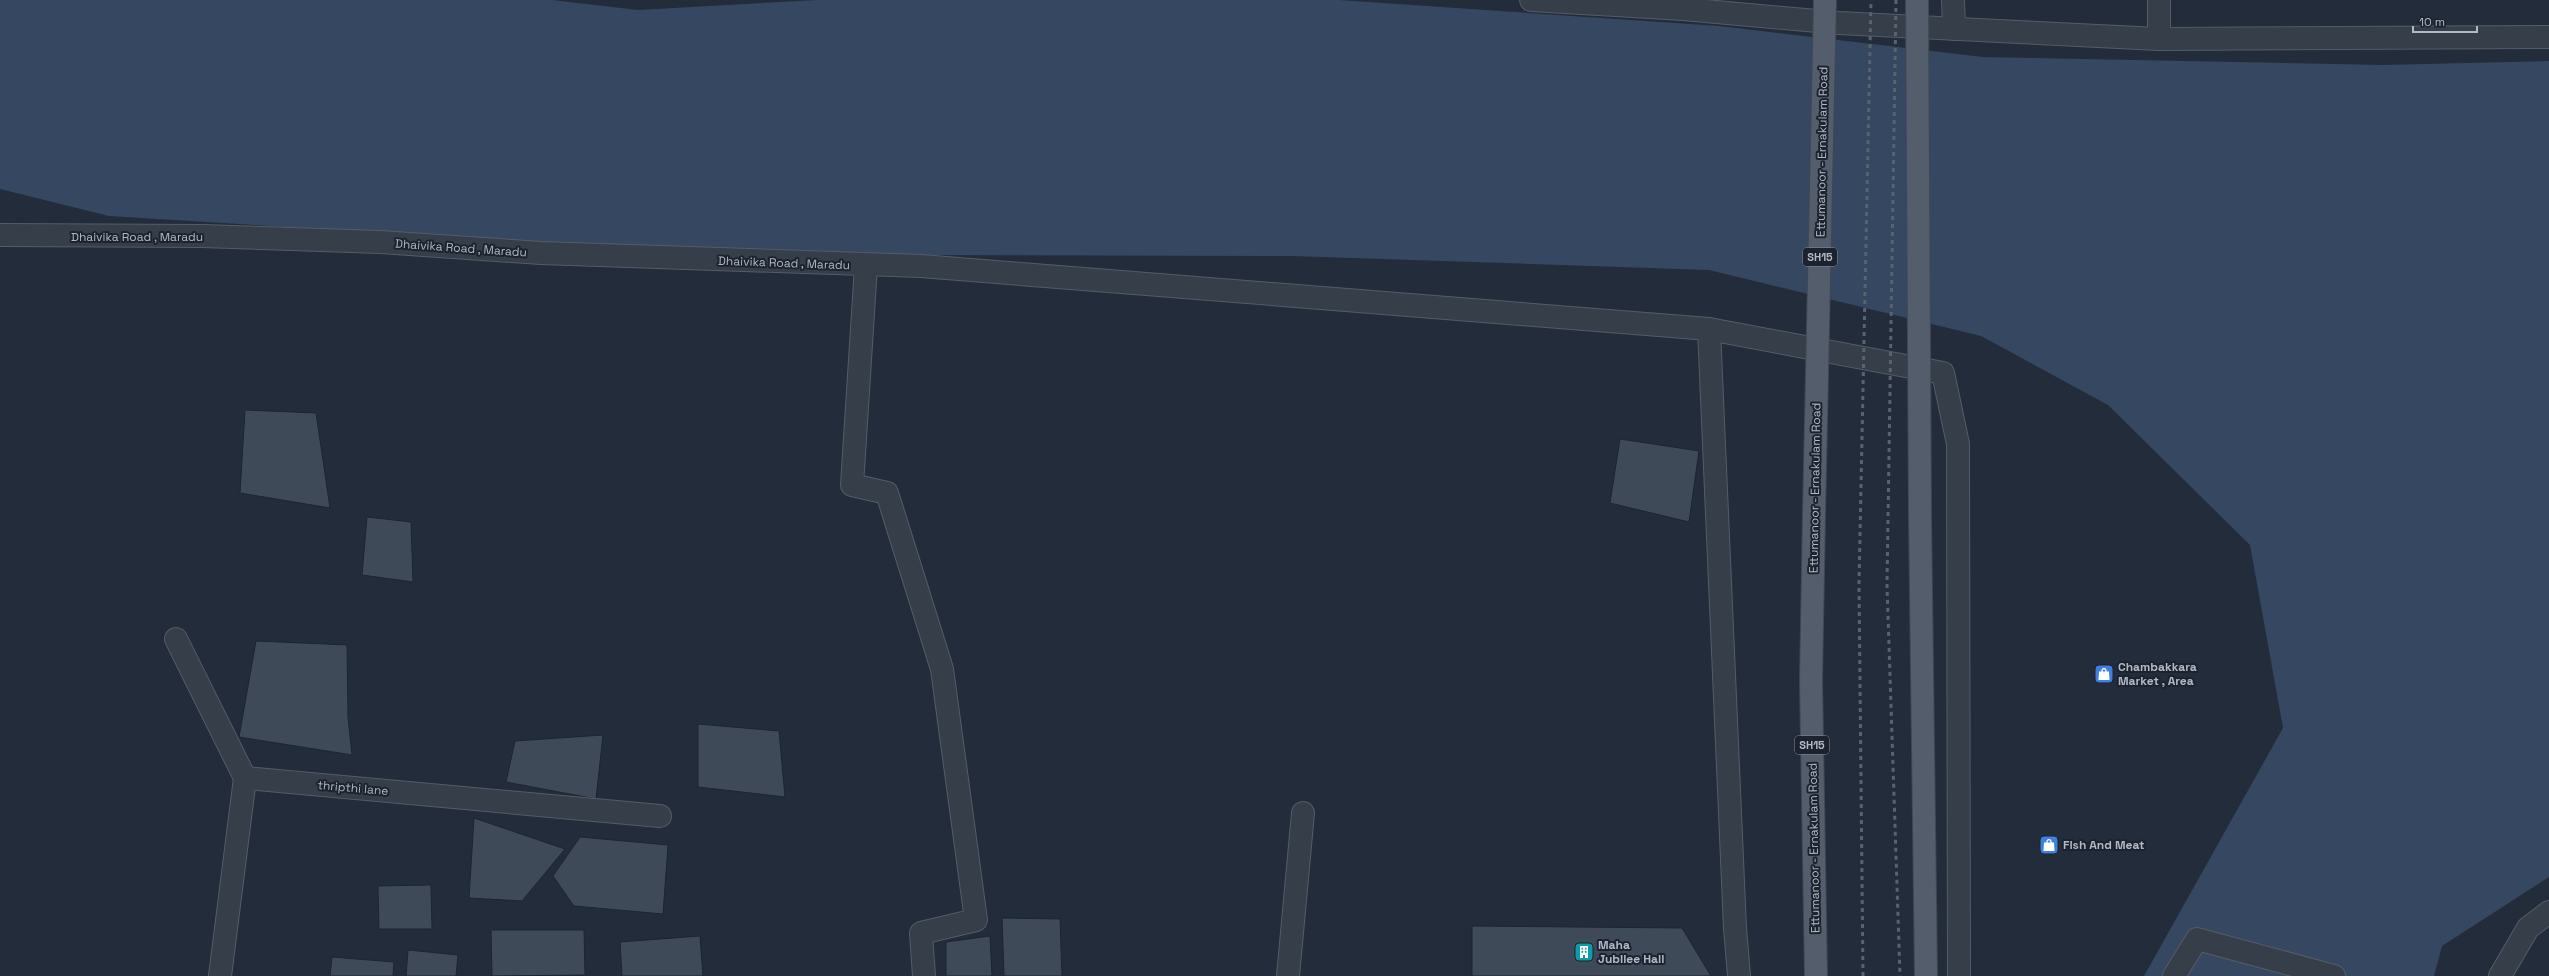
<svg xmlns="http://www.w3.org/2000/svg" width="2549" height="976" font-family="'Space Grotesk',sans-serif">
<rect width="100%" height="100%" fill="#232c3a"/>
<path fill="#364761" d="M0 0H552L638 10 817 0H1339L1719 26 1983 57 2382 65 2549 61V877L2442 946 2434 976H2144L2283 728 2250 545 2108 405 1981 336 1709 270 1291 256 902 255 577 245 109 216 0 189Z"/>
<g fill="#3f4a59" stroke="#1e2531">
<path d="M245 410 316 413 330 508 240 493Z"/>
<path d="M1620 439 1699 451 1689 522 1610 503Z"/>
<path d="M367 517 411 522 413 582 362 575Z"/>
<path d="M256 641 347 645 348 717 352 755 239 737Z"/>
<path d="M698 724 779 731 785 797 698 787Z"/>
<path d="M603 735 596 799 506 782 515 741Z"/>
<path d="M474 818 565 849 522 901 469 898Z"/>
<path d="M580 837 668 845 663 914 574 906 553 876Z"/>
<path d="M431 885 432 929H379L378 886Z"/>
<path d="M1002 918 1060 919 1062 976H1004Z"/>
<path d="M1472 926 1682 928 1711 976H1472Z"/>
<path d="M491 930H584L585 975 492 976Z"/>
<path d="M700 936 703 976H622L620 942Z"/>
<path d="M990 936 992 976H946V942Z"/>
<path d="M408 950 458 955 456 976H406Z"/>
<path d="M332 957 394 962 393 976H330Z"/>
</g>
<g fill="none" stroke-linecap="round" stroke-linejoin="round">
<defs>
<g id="street">
<path d="M1531 0 1683 9 1681 0"/>
<path d="M1953 0 1954 29"/>
<path d="M1683 9 1839 23 2159 39 2549 37"/>
<path d="M2159 39V0"/>
<path d="M0 235 202 236 380 242 541 253 921 266 1709 329 1735 928 1739 976"/>
<path d="M866 266 852 485 887 493 942 669 976 920 921 933 924 976"/>
<path d="M1709 329 1943 373 1958 444 1959 976"/>
<path d="M176 639 245 778"/>
<path d="M245 778 660 816"/>
<path d="M220 976 245 778"/>
<path d="M1288 976 1303 813"/>
<path d="M2174 976 2197 939 2334 976"/>
<path d="M2500 976 2528 928 2549 912"/>
</g>
<g id="primary">
<path d="M1814 514 1811 680 1816 976"/>
<path d="M1920 515 1926 976"/>
</g>
</defs>
<use href="#street" stroke="#555c68" stroke-width="24"/>
<use href="#primary" stroke="#404753" stroke-width="24"/>
<use href="#street" stroke="#363e4a" stroke-width="22"/>
<use href="#primary" stroke="#545d6b" stroke-width="22"/>
<g stroke="#586271" stroke-width="3" stroke-dasharray="4 4" stroke-linecap="butt">
<path d="M1896 0 1887 585 1900 976"/>
<path d="M1863 976 1859 584 1871 0"/>
</g>
<defs>
<g id="primary-bridge">
<path d="M1917 0 1920 515"/>
<path d="M1814 514 1825 0"/>
</g>
</defs>
<use href="#primary-bridge" stroke="#404753" stroke-width="24" stroke-linecap="butt"/>
<use href="#primary-bridge" stroke="#545d6b" stroke-width="22"/>
</g>
<defs>
<symbol id="shop-square" viewBox="-11 -11 22 22"><rect x="-9" y="-9" width="18" height="18" rx="4" fill="#3f7fe0" stroke="#1c232f"/><path d="M-5-2.5h2.3a2.7 3.5 0 0 1 5.4 0H5L5.5 6h-11ZM-1.5-2.5h3a1.5 2.3 0 0 0-3 0Z" fill="#fff"/></symbol>
<symbol id="building-square" viewBox="-11 -11 22 22"><rect x="-9" y="-9" width="18" height="18" rx="4" fill="#0f9aa8" stroke="#1c232f"/><path d="M-4-6H4V6H1V3H-1V6H-4ZM-2.5-4.3h1.7v1.8h-1.7ZM.8-4.3h1.7v1.8H.8ZM-2.5-1h1.7V.8h-1.7ZM.8-1h1.7V.8H.8Z" fill="#fff"/></symbol>
</defs>
<g fill-rule="evenodd">
<use href="#shop-square" x="2093" y="663" width="22" height="22"/>
<use href="#shop-square" x="2038" y="834" width="22" height="22"/>
<use href="#building-square" x="1573" y="941" width="22" height="22"/>
</g>
<g text-anchor="middle" stroke-width="4" stroke-linejoin="round" paint-order="stroke">
<g fill="#1c232f" stroke="#858c99" stroke-width="1">
<rect x="1803" y="248" width="34" height="18" rx="3"/>
<rect x="1795" y="736" width="34" height="18" rx="3"/>
</g>
<g font-size="11" font-weight="bold" fill="#b2b9c6">
<text x="1820" y="261">SH15</text>
<text x="1812" y="749">SH15</text>
</g>
<g font-size="12" fill="#b2b9c6" stroke="#1c232f">
<text transform="translate(1822 152) rotate(-89)" y="4">Ettumanoor - Ernakulam Road</text>
<text x="137" y="241">Dhaivika Road , Maradu</text>
<text transform="translate(461 248) rotate(4)" y="4">Dhaivika Road , Maradu</text>
<text transform="translate(784 263) rotate(2)" y="4">Dhaivika Road , Maradu</text>
<text transform="translate(1815 488) rotate(-89)" y="4">Ettumanoor - Ernakulam Road</text>
<text transform="translate(353 788) rotate(5)" y="4">thripthi lane</text>
<text transform="translate(1814 848) rotate(-91)" y="4">Ettumanoor - Ernakulam Road</text>
</g>
<g font-size="12" font-weight="bold" fill="#b2b9c6" stroke="#1c232f" text-anchor="start">
<text x="2118" y="671">Chambakkara<tspan x="2118" dy="14">Market , Area</tspan></text>
<text x="2063" y="849">Fish And Meat</text>
<text x="1598" y="949">Maha<tspan x="1598" dy="14">Jubilee Hall</tspan></text>
</g>
</g>
<path d="M2413 26v6h64v-6" fill="none" stroke="#b2b9c6" stroke-width="2"/>
<text x="2419" y="26" font-size="12" fill="#b2b9c6" stroke="#1c232f" stroke-width="3" paint-order="stroke">10 m</text>
</svg>
